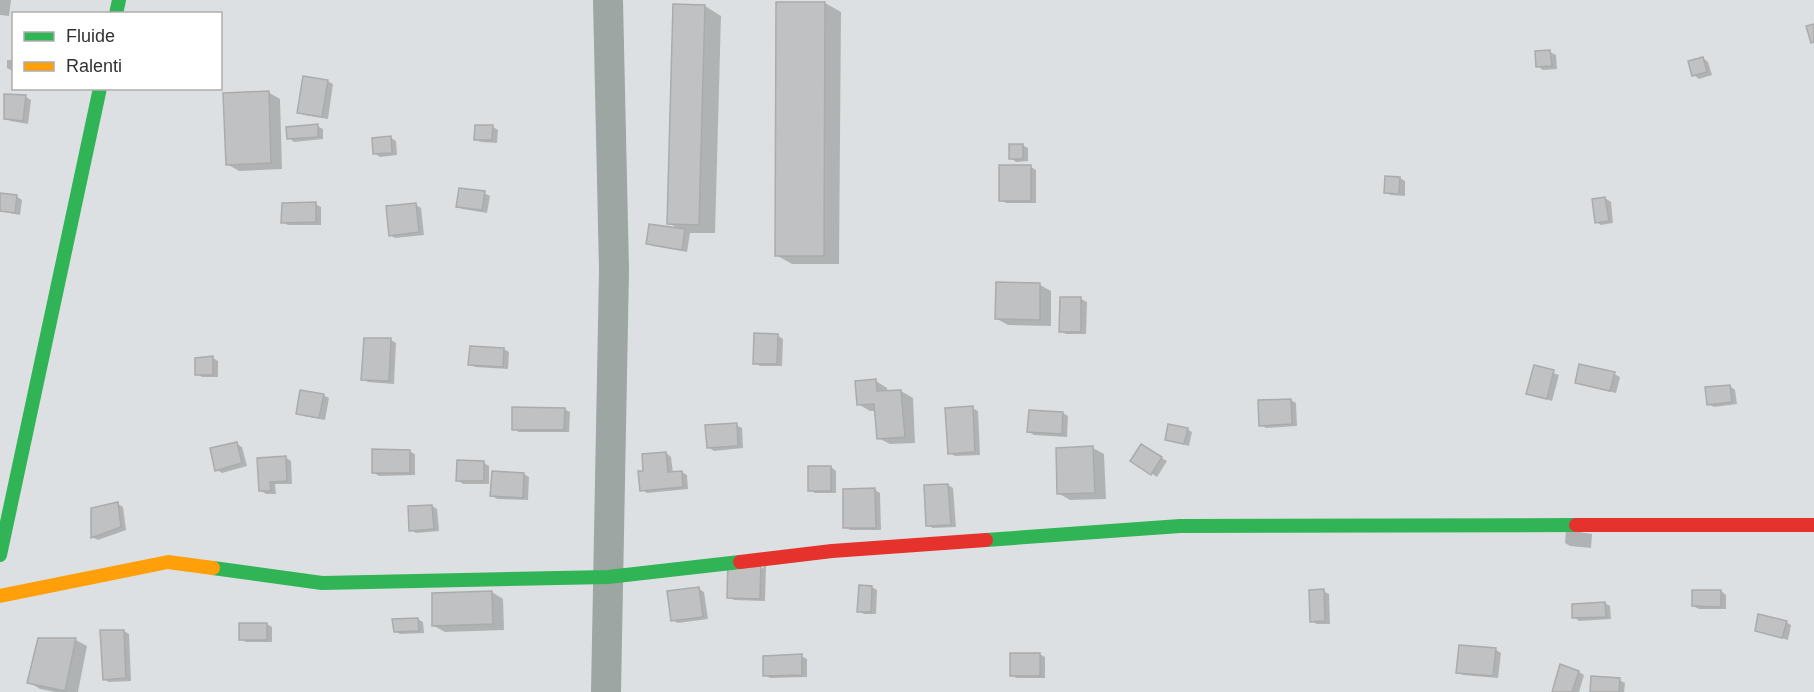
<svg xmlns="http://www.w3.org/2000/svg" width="1814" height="692" font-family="Helvetica,sans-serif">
<rect width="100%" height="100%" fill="#dde0e2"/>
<g fill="#0003">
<path d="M0 0H11L9 16 0 15Z"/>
<path d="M825 3 841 12 839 264H792L776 255Z"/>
<path d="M705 6 721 16 715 233H690L687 252 653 246 647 243 680 230 669 223Z"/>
<path d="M1550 52 1556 55 1557 69 1543 70 1537 66Z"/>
<path d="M1703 58 1708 62 1712 75 1699 79 1694 75Z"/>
<path d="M7 60H14V72L7 68Z"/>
<path d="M327 81 333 84 328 119 304 115 298 112Z"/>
<path d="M268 92 280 99 282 169 239 171 227 164Z"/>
<path d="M26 97 31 100 28 124 11 121 6 118Z"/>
<path d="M317 126 323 129V139L294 142 289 138Z"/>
<path d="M493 127 498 130 497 143 481 142 475 139Z"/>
<path d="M391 138 396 141 397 155 380 157 374 153Z"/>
<path d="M1022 145 1028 148V161L1016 162 1011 158Z"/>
<path d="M1031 167 1036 170V203H1006L1001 200Z"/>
<path d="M1400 178 1405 181V196L1391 195 1385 192Z"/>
<path d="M484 193 490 196 487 213 463 209 457 206Z"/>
<path d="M0 194 16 196 22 200 20 215 0 211Z"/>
<path d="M1605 198 1611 202 1613 223 1601 225 1596 222Z"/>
<path d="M315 204 321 207V225H288L283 222Z"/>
<path d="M416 205 421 208 424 235 395 238 390 235Z"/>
<path d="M1040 285 1051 291V326L1008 325 997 319Z"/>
<path d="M1061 299H1081L1087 302 1086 334H1066L1060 331Z"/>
<path d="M777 335 783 339 782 366H760L755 363Z"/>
<path d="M391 340 396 343 394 384 368 382 363 379Z"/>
<path d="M504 349 509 352 508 369 475 367 470 364Z"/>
<path d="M213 358 218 361V377H202L197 374Z"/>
<path d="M1535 367 1559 375 1552 401 1528 393Z"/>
<path d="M1614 374 1620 377 1616 393 1582 385 1576 382Z"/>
<path d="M876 381 887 388V392L901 391 913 398 915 443 890 444 878 438 876 411H870L858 404Z"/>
<path d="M1730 386 1735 390 1737 404 1714 407 1708 404Z"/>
<path d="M323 395 329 398 325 420 303 416 298 413Z"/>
<path d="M1291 400 1296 403 1297 426 1266 428 1261 425Z"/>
<path d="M972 408 978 411 980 455 955 456 950 453Z"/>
<path d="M564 409 570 412 569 432H519L514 429Z"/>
<path d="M1063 413 1068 416 1067 437 1034 435 1029 432Z"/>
<path d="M736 425 742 428 743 448 714 451 708 447Z"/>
<path d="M1187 429 1192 432 1189 446 1166 439Z"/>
<path d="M237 444 242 447 247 466 222 473 217 470Z"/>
<path d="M1141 446 1167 461 1157 477 1132 461Z"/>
<path d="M1093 448 1104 454 1106 499 1070 500 1058 493Z"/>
<path d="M409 451 415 454V475L379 476 373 472Z"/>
<path d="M666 453 671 457 673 473 682 472 687 475 688 489 647 493 642 490 645 473Z"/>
<path d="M285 457 291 461 292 484H275L276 494H266L260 490Z"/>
<path d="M484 463 489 466V484H463L458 480Z"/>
<path d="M831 467 836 471V493H815L810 490Z"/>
<path d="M524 474 529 477 528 500 497 499 492 496Z"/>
<path d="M948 485 953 488 956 527 933 528 927 525Z"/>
<path d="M875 490 880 493 881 530H850L845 527Z"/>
<path d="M118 504 123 507 126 530 98 540 92 537Z"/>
<path d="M432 506 437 509 439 531 416 533 411 530Z"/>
<path d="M1566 530 1592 534 1591 548 1570 546 1565 543Z"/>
<path d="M766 565 765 601 734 600 728 597Z"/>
<path d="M860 586 872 587 877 590 876 614H864L859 611Z"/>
<path d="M699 589 704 592 708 619 678 623 672 620Z"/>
<path d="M1323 591 1329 594 1330 624H1317L1311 621Z"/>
<path d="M1721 591 1726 595V609H1699L1693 606Z"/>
<path d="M492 592 503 599 504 630 445 632 434 626Z"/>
<path d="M1605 603 1610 606 1611 619 1579 621 1574 617Z"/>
<path d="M418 619 423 622 424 633 400 634 395 631Z"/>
<path d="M1786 622 1791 625 1788 640 1756 630Z"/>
<path d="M267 624 272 627V642H246L240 639Z"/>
<path d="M124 631 129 634 131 681 109 682 104 679Z"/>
<path d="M39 639 76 640 87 646 78 692H55L40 689 29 682Z"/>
<path d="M1496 650 1501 653 1498 678 1463 675 1458 672Z"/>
<path d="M1039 654 1045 657V678H1017L1011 675Z"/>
<path d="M801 656 807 659V677L770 678 765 675Z"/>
<path d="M1579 672 1584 675 1579 692H1553Z"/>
<path d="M1619 680 1625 683 1624 692H1592Z"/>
</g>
<g fill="#c0c1c3" stroke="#aaabac" stroke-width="1.5">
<path d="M776 2H825L824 256H775Z"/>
<path d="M673 4 705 5 699 225 667 224Z"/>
<path d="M1814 24V42L1811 43 1806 26Z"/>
<path d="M1550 50 1552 66 1536 67 1535 51Z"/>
<path d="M1703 57 1707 72 1692 76 1688 61Z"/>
<path d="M303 76 328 80 322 117 297 113Z"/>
<path d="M269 91 271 163 226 165 223 93Z"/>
<path d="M4 94 26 95 23 121 4 119Z"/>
<path d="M318 124V137L287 139 286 127Z"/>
<path d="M475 125H493L492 140H474Z"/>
<path d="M391 136 392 153 373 154 372 138Z"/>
<rect x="1009" y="144" width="14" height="15"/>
<rect x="999" y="165" width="32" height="36"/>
<path d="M1385 176 1400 177 1399 194 1384 193Z"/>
<path d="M459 188 485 191 482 210 456 207Z"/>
<path d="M0 193 17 195 15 213 0 211Z"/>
<path d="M1605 197 1609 221 1595 223 1592 199Z"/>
<path d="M316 202V222L281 223 282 203Z"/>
<path d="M416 203 419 232 389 236 386 206Z"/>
<path d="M649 224 685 229 682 250 646 244Z"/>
<path d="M996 282 1040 283V320L995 319Z"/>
<path d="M1060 297H1081V332H1059Z"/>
<path d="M754 333 778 334 777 364H753Z"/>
<path d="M364 338H391L389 381 361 380Z"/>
<path d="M470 346 504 348 503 367 468 365Z"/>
<path d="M213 356V375H195V358Z"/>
<path d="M1579 364 1615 372 1610 391 1575 383Z"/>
<path d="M1534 365 1554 370 1547 399 1526 394Z"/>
<path d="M876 379 877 391 901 390 905 437 877 439 874 404 857 405 855 381Z"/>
<path d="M1730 385 1732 402 1707 405 1705 387Z"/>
<path d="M300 390 324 394 319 418 296 414Z"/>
<path d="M1291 399 1292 424 1259 426 1258 400Z"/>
<path d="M973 406 975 452 948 454 945 408Z"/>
<path d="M512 407 565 408 564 430H512Z"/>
<path d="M1029 410 1063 412 1062 434 1027 432Z"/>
<path d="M737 423 738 446 707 448 705 425Z"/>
<path d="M1168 424 1188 428 1184 444 1165 440Z"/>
<path d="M237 442 242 463 215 471 210 448Z"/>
<path d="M1141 444 1162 457 1151 475 1130 461Z"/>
<path d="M1093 446 1095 493 1057 494 1056 448Z"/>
<path d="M372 449 410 450V473H372Z"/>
<path d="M666 452 668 472 682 471 683 487 640 491 638 471H643L642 454Z"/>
<path d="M286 456 287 481 270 482 271 491H259L257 458Z"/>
<path d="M457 460 484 461V481H456Z"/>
<rect x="808" y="466" width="23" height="25"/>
<path d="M492 471 524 473 523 498 490 496Z"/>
<path d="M948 484 951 525 926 526 924 485Z"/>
<path d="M875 488 876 528H843V489Z"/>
<path d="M118 502 121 527 91 538V508Z"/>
<path d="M432 505 434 529 409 531 408 506Z"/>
<path d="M728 560 761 561 760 599 727 598Z"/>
<path d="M859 585 872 586 871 612H857Z"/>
<path d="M699 587 703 617 671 621 667 591Z"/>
<path d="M1324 589 1325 621 1310 622 1309 590Z"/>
<path d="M1692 590H1721V607L1692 606Z"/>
<path d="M492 591 493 624 432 626V593Z"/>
<path d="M1605 602 1606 617 1572 618V604Z"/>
<path d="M1758 614 1787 621 1782 638 1755 631Z"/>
<path d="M418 618 419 631 394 632 392 619Z"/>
<rect x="239" y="623" width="28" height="17"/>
<path d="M100 630H124L126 678 103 680Z"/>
<path d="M38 638H76L65 691 27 683Z"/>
<path d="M1459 645 1496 648 1493 676 1456 673Z"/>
<rect x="1010" y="653" width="30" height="23"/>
<path d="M802 654V675L763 676V656Z"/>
<path d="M1560 664 1579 671 1572 692H1552Z"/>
<path d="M1591 676 1620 678 1619 692H1590Z"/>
</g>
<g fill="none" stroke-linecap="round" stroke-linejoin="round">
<path stroke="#9da6a2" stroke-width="30" d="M606 692 614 270 608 0"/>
<g stroke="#30b455" stroke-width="14">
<path d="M116 14 119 0"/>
<path d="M986 540 1180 526 1576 525"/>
<path d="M0 555 100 88"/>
<path d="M213 568 322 583 608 577 740 562"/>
</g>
<path stroke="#ff9f0a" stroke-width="14" d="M0 596 168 562 213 568"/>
<g stroke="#e5322d" stroke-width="14">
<path d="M1576 525H1814"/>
<path d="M740 562 832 551 986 540"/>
</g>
</g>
<rect x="12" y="12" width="210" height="78" fill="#ffffff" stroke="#adadad" stroke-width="1.5"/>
<rect x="24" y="32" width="30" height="9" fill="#30b455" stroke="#adadad" stroke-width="1.5"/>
<text x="66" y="42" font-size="18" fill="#313233">Fluide</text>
<rect x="24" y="62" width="30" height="9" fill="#ff9f0a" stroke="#adadad" stroke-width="1.5"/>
<text x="66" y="72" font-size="18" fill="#313233">Ralenti</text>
</svg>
